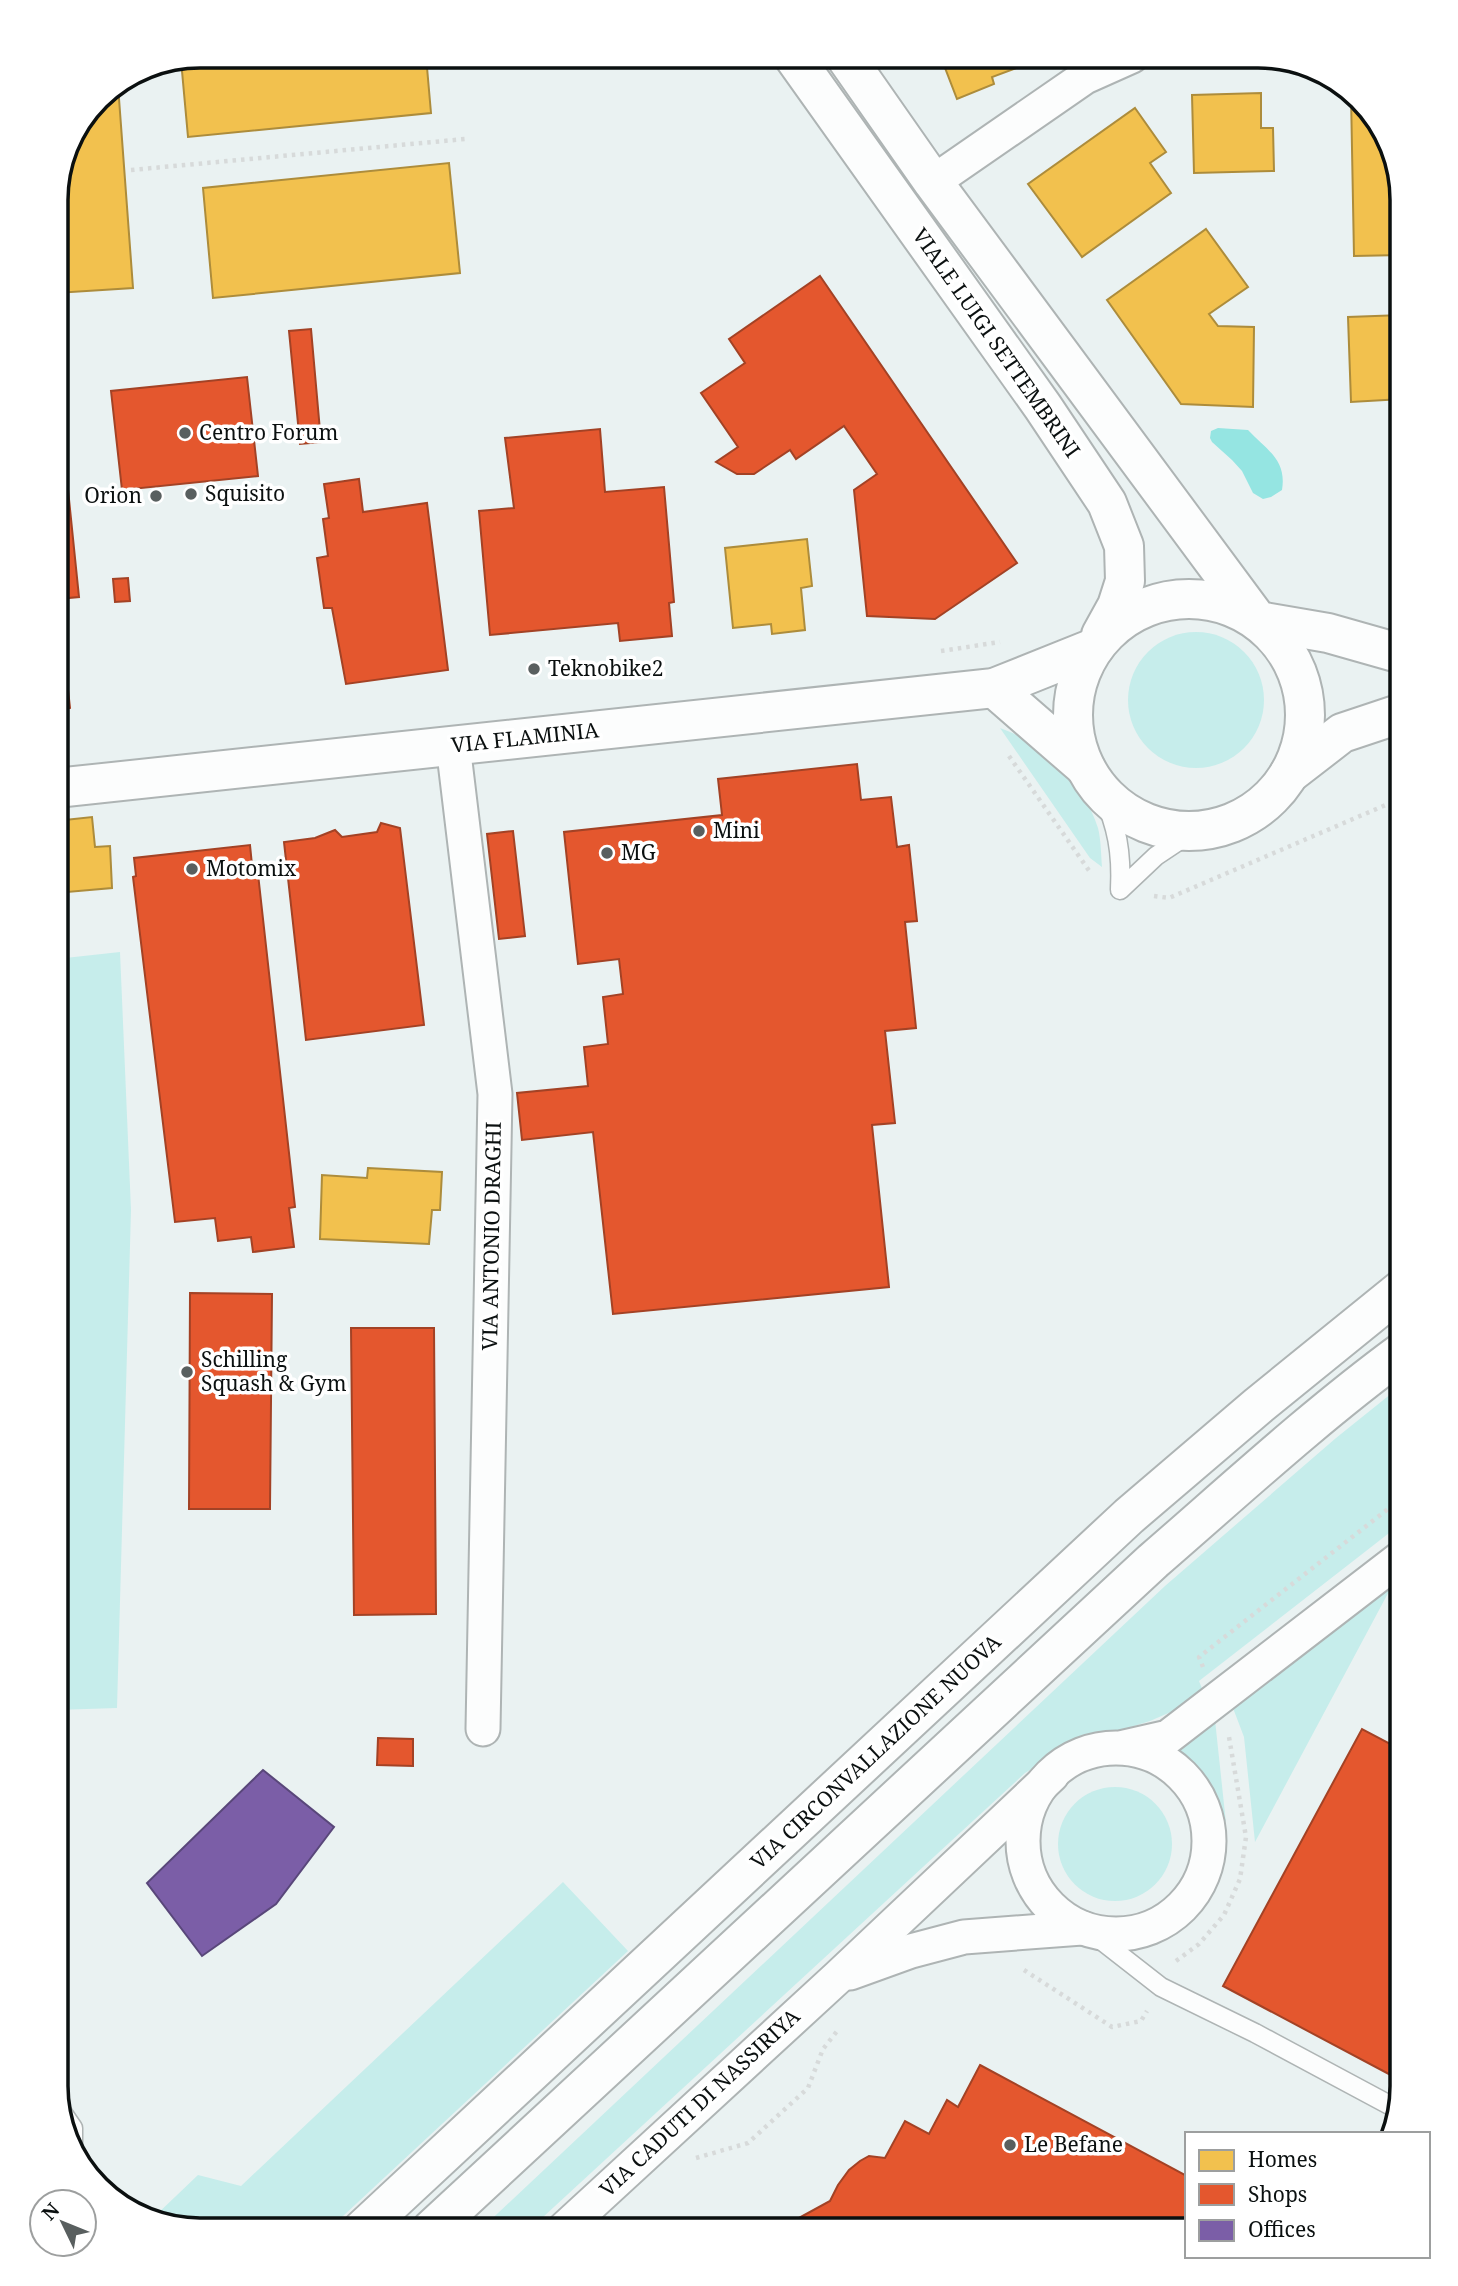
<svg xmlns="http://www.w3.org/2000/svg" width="1458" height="2286" font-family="'Noto Serif',serif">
<rect width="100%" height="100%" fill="#eaf2f2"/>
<g fill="#c6edeb">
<circle cx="1196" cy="700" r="68"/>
<path d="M1000 728C1041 742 1085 785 1098 828 1101 840 1101 854 1102 867L1090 858Z"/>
<path d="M120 952 131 1210 117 1708 56 1710V959Z"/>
<path d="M1402 1385V1523L1199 1681 1203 1691 1180 1708 1150 1721 1067 1747 1025 1773 529 2230H480L1165 1586 1336 1438Z"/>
<path d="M1394 1582 1255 1842 1244 1737 1233 1708Z"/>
<path d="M1215 1720 1226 1823C1213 1788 1203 1778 1176 1753Z"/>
<circle cx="1115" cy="1844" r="57"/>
<path d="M563 1882 628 1951 328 2230H191L154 2217 198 2175 241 2186Z"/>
</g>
<path fill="#95e5e2" d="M1218 428 1248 430C1267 450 1287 460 1282 490L1271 497 1263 499 1253 493 1242 471 1232 460 1212 442 1210 438 1211 431Z"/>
<g fill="#f2c14e" stroke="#ad8c3b" stroke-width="2">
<path d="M200 56H426L431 113 188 137 181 60Z"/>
<path d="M954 56H1028L1030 63 992 77 994 84 957 99 942 60Z"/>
<path d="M118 85 133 288 56 293V191L67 145 99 98Z"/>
<path d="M1261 93V128H1273L1274 171 1194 173 1192 95Z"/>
<path d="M1351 95 1387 136 1402 200V255L1354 256Z"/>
<path d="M1135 108 1166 152 1150 163 1171 193 1082 257 1028 184Z"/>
<path d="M449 163 460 273 213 298 203 188Z"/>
<path d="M1206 229 1248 287 1209 314 1218 326 1254 327 1253 407 1181 404 1107 300Z"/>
<path d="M1402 315V399L1351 402 1348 317Z"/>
<path d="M807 539 812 586 801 588 805 630 772 634 771 624 733 628 725 548Z"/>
<path d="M92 817 95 847 110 846 112 888 56 893V821Z"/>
<path d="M368 1168 442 1172 440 1210H432L429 1244 320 1239 322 1175 367 1178Z"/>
</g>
<g fill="#e4572e" stroke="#a34225" stroke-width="2">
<path d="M820 276 1017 563 935 619 867 616 854 490 877 474 844 426 796 459 790 450 754 474H737L716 462 738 447 701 393 745 363 729 339Z"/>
<path d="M311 329 321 442 300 444 289 331Z"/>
<path d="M247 377 258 476 122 490 111 391Z"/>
<path d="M56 392H58L79 597 58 599 70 708 56 710Z"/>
<path d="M600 429 605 492 664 487 674 602 669 603 672 636 620 641 618 623 490 635 479 511 514 508 505 438Z"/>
<path d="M359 479 363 512 427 503 448 670 346 684 332 608H324L317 558 328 556 323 519 329 518 324 484Z"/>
<path d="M128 578 130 601 115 602 113 579Z"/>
<path d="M857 764 861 800 891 797 897 847 909 845 917 921 905 922 916 1028 885 1031 895 1123 872 1125 889 1287 613 1314 593 1132 522 1140 517 1093 588 1086 584 1047 608 1044 603 997 623 994 619 959 578 964 564 832 722 815 718 779Z"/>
<path d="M381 823 400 828 424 1025 306 1040 284 842 315 838 335 830 342 837 377 832Z"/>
<path d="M513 831 525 936 499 939 487 834Z"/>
<path d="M250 845 252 865H257L295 1207 289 1208 294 1247 253 1252 251 1237 218 1241 215 1218 175 1222 133 877 136 876 134 858Z"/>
<path d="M190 1293 272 1294 270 1509H189Z"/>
<path d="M351 1328H434L436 1614 354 1615Z"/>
<path d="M1402 1726V2081L1223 1986 1362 1729 1392 1745Z"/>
<path d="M378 1738 413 1739V1766L377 1765Z"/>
<path d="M980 2065 1187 2176V2230H777L830 2201 838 2185 849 2170 860 2161 869 2156 885 2158 905 2121 929 2134 947 2100 958 2107Z"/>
</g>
<path fill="#7b5ea7" stroke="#59477a" stroke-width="2" d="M263 1770 334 1827 276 1904 202 1956 147 1883Z"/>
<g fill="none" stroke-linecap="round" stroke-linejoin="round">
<defs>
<g id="service">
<path d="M1102 792C1117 827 1122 852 1120 890L1156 856 1177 842 1210 829"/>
<path d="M1088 1930 1161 1987 1255 2033 1395 2108"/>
<path d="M62 2112 73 2128V2152"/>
</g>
<g id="minor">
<path d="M933 182 1085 77 1132 56"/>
<path d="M453 745 495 1094 483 1729"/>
<path d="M1124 1747 1168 1737 1402 1557"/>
<circle cx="1116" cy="1841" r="93"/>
<path d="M850 1973 911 1951 964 1937 1082 1928"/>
<path d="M563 2230 838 1977 1052 1775"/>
</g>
<g id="tertiary">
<path d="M994 688 1085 767"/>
<path d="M56 788 994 688 1094 648"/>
</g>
<g id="secondary">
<path d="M793 56 1043 407 1107 503 1124 546 1125 581 1117 606 1101 635"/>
<path d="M845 56 933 182 1258 621 1328 633 1402 654"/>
<circle cx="1189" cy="715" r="116"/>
<path d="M1289 774 1342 733 1402 713"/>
</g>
<g id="primary">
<path d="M362 2230 1129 1516 1259 1405 1402 1289"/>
<path d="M431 2230 1153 1561C1235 1490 1315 1416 1402 1352"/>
</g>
</defs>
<use href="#service" stroke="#aeb4b4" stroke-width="21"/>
<use href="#minor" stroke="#aeb4b4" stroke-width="37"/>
<use href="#tertiary" stroke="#aeb4b4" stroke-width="42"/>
<use href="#secondary" stroke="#aeb4b4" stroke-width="42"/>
<use href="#primary" stroke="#aeb4b4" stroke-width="42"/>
<g stroke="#d7dada" stroke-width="4.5" stroke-dasharray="3.5 5" stroke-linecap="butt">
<path d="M131 170 465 139"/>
<path d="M941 651 1000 642"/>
<path d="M1009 756 1090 872"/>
<path d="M1154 896 1169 898 1402 798"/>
<path d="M1203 1667 1199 1657 1402 1498"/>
<path d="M1176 1961 1199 1944 1224 1915 1240 1879 1246 1837 1229 1737"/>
<path d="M1024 1970 1112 2027 1141 2021 1147 2011"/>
<path d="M696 2158 748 2143 808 2088 823 2049 838 2030"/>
</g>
<use href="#service" stroke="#fcfdfd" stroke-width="18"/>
<use href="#minor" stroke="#fcfdfd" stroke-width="33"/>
<use href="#tertiary" stroke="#fcfdfd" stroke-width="38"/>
<use href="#secondary" stroke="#fcfdfd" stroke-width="38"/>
<use href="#primary" stroke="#fcfdfd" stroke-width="38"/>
</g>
<g fill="#595f5f" stroke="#fff" stroke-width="2.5">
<circle cx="185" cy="433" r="7"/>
<circle cx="191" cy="494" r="7"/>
<circle cx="156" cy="496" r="7"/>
<circle cx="534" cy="669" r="7"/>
<circle cx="699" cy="831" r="7"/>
<circle cx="607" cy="853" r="7"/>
<circle cx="192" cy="869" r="7"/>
<circle cx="187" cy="1372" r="7"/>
<circle cx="1010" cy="2145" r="7"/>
</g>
<g text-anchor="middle" stroke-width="7" stroke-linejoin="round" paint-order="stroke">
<g font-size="21" fill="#0b1010" stroke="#fff">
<text transform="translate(996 343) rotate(55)" y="7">VIALE LUIGI SETTEMBRINI</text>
<text transform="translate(525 738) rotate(-6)" y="7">VIA FLAMINIA</text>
<text transform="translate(492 1236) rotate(-89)" y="7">VIA ANTONIO DRAGHI</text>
<text transform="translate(876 1752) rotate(-43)" y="7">VIA CIRCONVALLAZIONE NUOVA</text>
<text transform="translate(700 2103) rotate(-43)" y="7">VIA CADUTI DI NASSIRIYA</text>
</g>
<g font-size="21" fill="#0b1010" stroke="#fff" text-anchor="start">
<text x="199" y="440">Centro Forum</text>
<text x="205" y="501">Squisito</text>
<text x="142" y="503" text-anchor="end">Orion</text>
<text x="548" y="676">Teknobike2</text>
<text x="713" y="838">Mini</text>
<text x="621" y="860">MG</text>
<text x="206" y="876">Motomix</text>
<text x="201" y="1367">Schilling<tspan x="201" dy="24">Squash &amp; Gym</tspan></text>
<text x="1024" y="2152">Le Befane</text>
</g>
</g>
<path d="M0 0H1458V2286H0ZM200 68H1258A132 132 0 0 1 1390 200V2086A132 132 0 0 1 1258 2218H200A132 132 0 0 1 68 2086V200A132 132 0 0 1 200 68Z" fill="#fff" fill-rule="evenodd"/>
<path fill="none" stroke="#0b1010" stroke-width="3.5" d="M200 68H1258A132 132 0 0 1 1390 200V2086A132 132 0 0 1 1258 2218H200A132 132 0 0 1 68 2086V200A132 132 0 0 1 200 68Z"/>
<rect x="1185" y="2132" width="245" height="126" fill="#ffffff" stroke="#9d9f9f" stroke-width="2"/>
<rect x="1199" y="2150" width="35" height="21" fill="#f2c14e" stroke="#9d9f9f" stroke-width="2"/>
<text x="1248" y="2167" font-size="21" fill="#0b1010">Homes</text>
<rect x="1199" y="2184" width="35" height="21" fill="#e4572e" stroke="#9d9f9f" stroke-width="2"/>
<text x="1248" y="2202" font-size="21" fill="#0b1010">Shops</text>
<rect x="1199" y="2220" width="35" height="21" fill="#7b5ea7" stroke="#9d9f9f" stroke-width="2"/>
<text x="1248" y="2237" font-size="21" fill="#0b1010">Offices</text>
<g transform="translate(63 2223) rotate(313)"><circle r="33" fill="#ffffff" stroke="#9d9f9f" stroke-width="2"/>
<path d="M0-5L12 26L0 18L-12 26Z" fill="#595f5f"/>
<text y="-10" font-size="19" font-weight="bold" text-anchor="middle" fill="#0b1010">N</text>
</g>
</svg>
